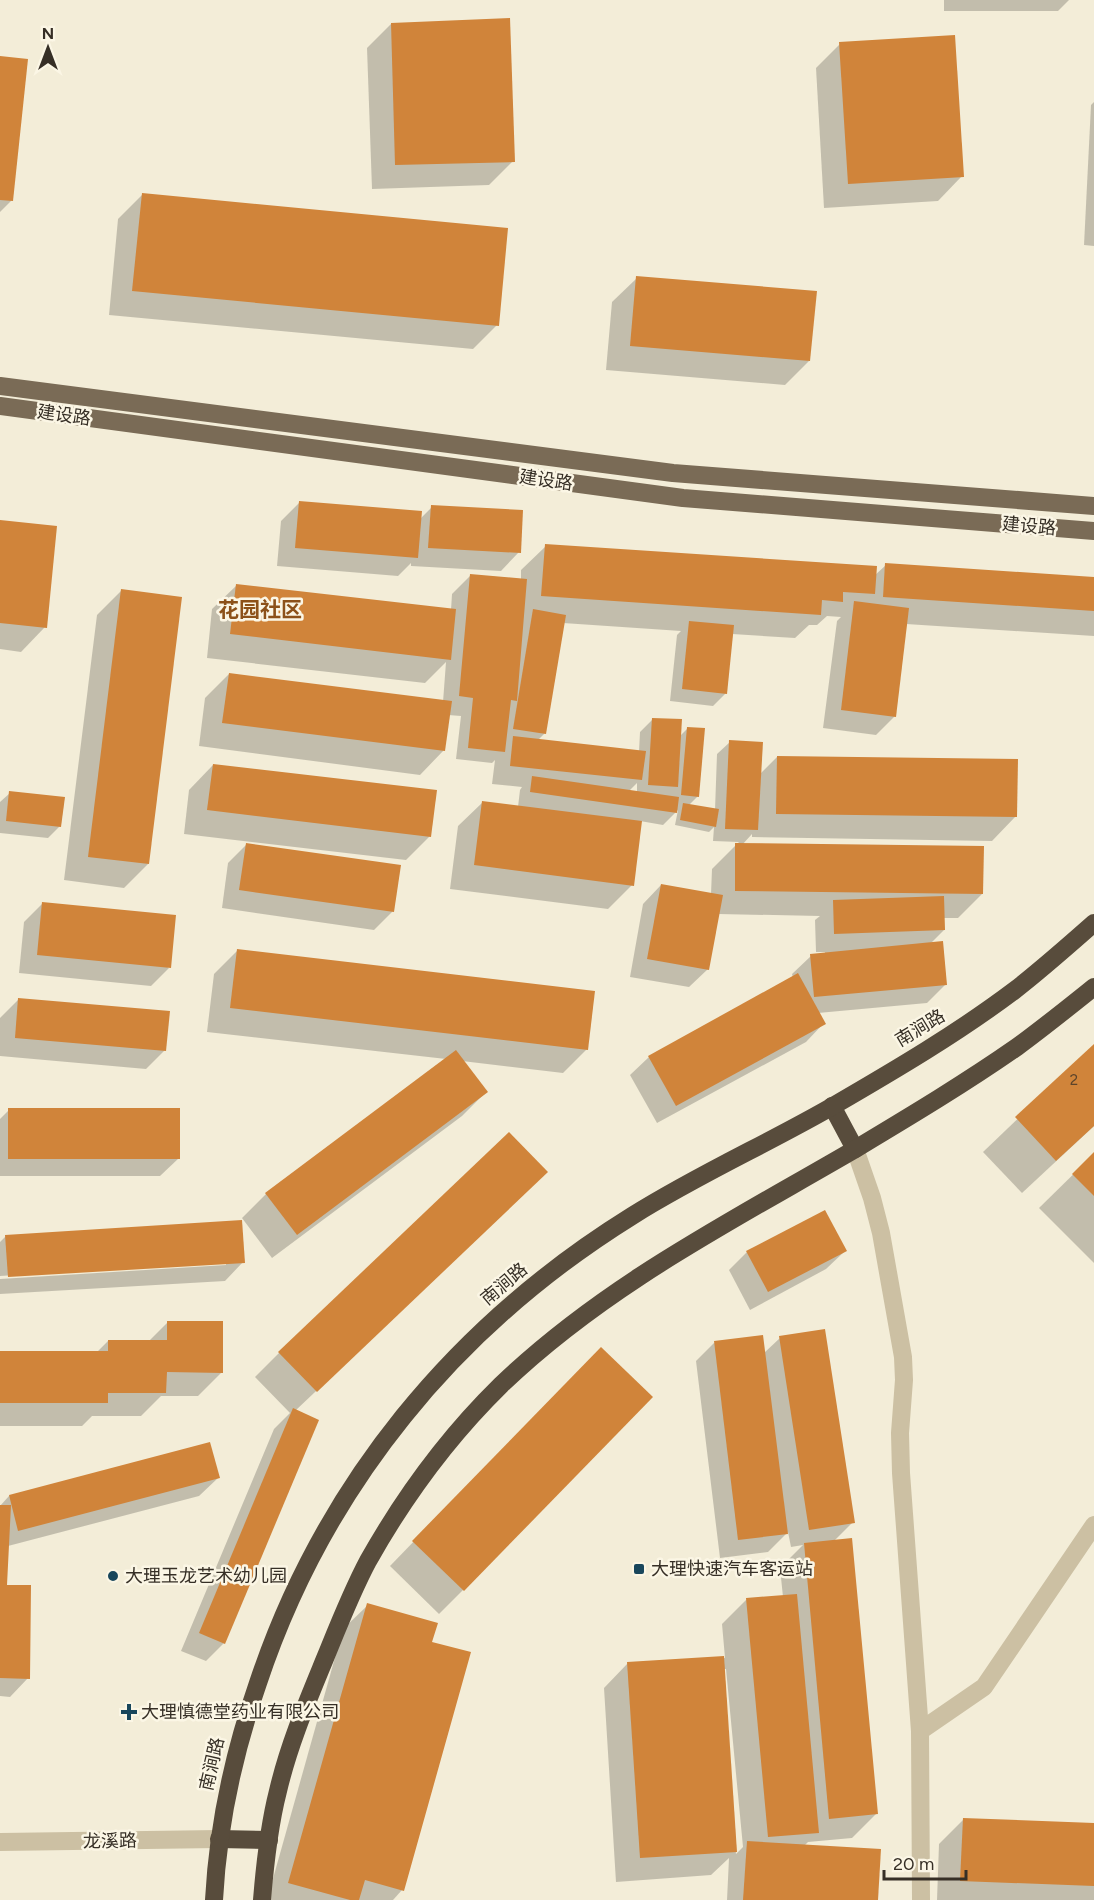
<svg xmlns="http://www.w3.org/2000/svg" width="1094" height="1900" font-family="Figtree,'Noto Sans SC',sans-serif">
<rect width="100%" height="100%" fill="#f3edd8"/>
<g fill="#0003" fill-rule="evenodd">
<path d="M944 0H1069L1058 11H944Z"/>
<path d="M391 24 513 161 489 185 372 189 367 48Z"/>
<path d="M840 44 962 176 938 201 824 208 816 68Z"/>
<path d="M0 58 12 200 0 212Z"/>
<path d="M1094 102V246L1084 245 1091 105Z"/>
<path d="M142 195 497 325 473 349 109 315 118 219Z"/>
<path d="M637 278 809 361 785 385 606 370 612 302Z"/>
<path d="M299 503 420 519 432 507 519 552 501 571 411 566V563L398 576 277 566 281 521Z"/>
<path d="M0 521 45 627 21 652 0 649Z"/>
<path d="M546 546 874 576 886 565 1094 579V636L906 624 895 716 876 735 823 728 837 621 841 617 827 616 817 625H809L795 638 732 634 726 693 713 706 670 701 677 635 681 631 563 623 545 733 538 740 639 752 640 732 652 720 679 737 687 729 698 796 689 805 715 810 717 754 730 742 759 775 777 757 1016 816 992 841 752 837V834L742 845 982 894 958 918H944V930L930 944 946 984 927 1003 818 1013 824 1023 806 1042 657 1123 630 1075 649 1057 793 978 792 974 811 956 825 954V952H816L815 920 820 916 718 914 708 969 689 987 630 977 643 904 661 885 711 894 712 869 739 842 713 841 714 827 709 832 675 825 678 810 663 825 640 821 632 885 608 909 450 889 458 826 483 802 518 807 520 790 522 787 492 784 495 760 492 763 456 759 461 716 448 715 444 750 420 775 199 746 205 698 229 674 443 702 446 662 425 683 207 658 212 609 237 585 451 610 452 594 471 575 521 579V570ZM637 783V792L629 791Z"/>
<path d="M121 591 148 864 124 888 64 880 97 615Z"/>
<path d="M213 765 430 836 406 860 184 834 189 790Z"/>
<path d="M10 793 60 826 48 838 0 833V802Z"/>
<path d="M246 845 393 911 374 930 222 908 228 863Z"/>
<path d="M43 903 169 968 151 986 19 973 24 922Z"/>
<path d="M238 950 587 1049 563 1073 462 1061 486 1092 462 1116 272 1258 242 1218 266 1194 446 1059 207 1032 214 974Z"/>
<path d="M19 999 165 1050 146 1069 0 1056V1018Z"/>
<path d="M1094 1046V1126L1022 1193 983 1152Z"/>
<path d="M9 1110 179 1158 160 1176H0V1119Z"/>
<path d="M1094 1154V1263L1039 1208Z"/>
<path d="M522 1196 295 1411 224 1643 206 1661 181 1651 274 1429 290 1413 255 1377 279 1353Z"/>
<path d="M6 1236 243 1262 225 1281 0 1294V1242ZM226 1262V1265L0 1279V1276Z"/>
<path d="M845 1251 826 1269 750 1310 729 1270 747 1252Z"/>
<path d="M167 1323 222 1372 198 1396H161L141 1416H92L82 1426H0V1352H97L108 1341H149Z"/>
<path d="M780 1338 853 1522 834 1541 876 1814 852 1838 808 1842 804 1846 877 1900H727L729 1858 711 1875 616 1882 604 1688 628 1663 725 1658 722 1624 746 1600 783 1597 780 1568 803 1545 791 1547 788 1532 768 1552 720 1558 696 1361 714 1343 764 1353ZM724 1669H726L743 1847 736 1854Z"/>
<path d="M577 1373 463 1590 439 1614 390 1566Z"/>
<path d="M218 1478 199 1496 8 1546 6 1586 28 1678 10 1697 0 1696V1506L9 1496Z"/>
<path d="M368 1605 430 1643 402 1890 393 1900H267L343 1629Z"/>
<path d="M963 1820 1094 1825V1900H937L939 1844Z"/>
</g>
<g fill="#d0843a">
<path d="M510 18 515 162 395 165 391 23Z"/>
<path d="M955 35 964 177 848 184 839 42Z"/>
<path d="M0 56 28 59 13 201 0 200Z"/>
<path d="M142 193 508 228 499 326 132 291Z"/>
<path d="M636 276 817 291 810 361 630 346Z"/>
<path d="M299 501 422 511 418 558 295 548Z"/>
<path d="M431 505 523 510 521 553 428 548Z"/>
<path d="M0 520 57 526 47 628 0 623Z"/>
<path d="M545 544 877 566 875 594 843 592V602L822 600 821 615 541 596Z"/>
<path d="M885 563 1094 577V611L883 597Z"/>
<path d="M470 574 527 579 517 701 511 700 505 752 468 748 473 698 459 696Z"/>
<path d="M236 584 456 609 451 660 230 634Z"/>
<path d="M121 589 182 597 149 864 88 857Z"/>
<path d="M854 601 909 608 896 717 841 710Z"/>
<path d="M533 609 566 615 546 734 513 729Z"/>
<path d="M689 621 734 625 727 694 682 689Z"/>
<path d="M229 673 452 701 445 751 222 723Z"/>
<path d="M652 718 682 719 678 787 648 785Z"/>
<path d="M687 727 705 728 699 797 681 795Z"/>
<path d="M513 736 646 751 642 780 510 766Z"/>
<path d="M729 740 763 742 758 830 725 829Z"/>
<path d="M777 756 1018 759 1017 817 776 814Z"/>
<path d="M213 764 437 790 431 837 207 810Z"/>
<path d="M532 776 679 797 677 813 530 792Z"/>
<path d="M9 791 65 797 61 827 6 821Z"/>
<path d="M482 801 642 821 634 886 474 865Z"/>
<path d="M683 803 719 809 716 827 680 820Z"/>
<path d="M246 843 401 865 394 912 239 890Z"/>
<path d="M735 843 984 846 983 894 735 891Z"/>
<path d="M661 884 723 895 709 970 647 959Z"/>
<path d="M944 896 945 930 834 934 833 900Z"/>
<path d="M42 902 176 915 171 968 37 955Z"/>
<path d="M943 941 947 985 814 997 810 954Z"/>
<path d="M237 949 595 991 588 1050 230 1008Z"/>
<path d="M798 973 826 1024 676 1106 648 1056Z"/>
<path d="M18 998 170 1011 166 1051 15 1038Z"/>
<path d="M1094 1044V1126L1056 1161 1015 1117Z"/>
<path d="M456 1050 488 1092 297 1235 265 1193Z"/>
<rect x="8" y="1108" width="172" height="51"/>
<path d="M509 1132 548 1172 317 1392 278 1352Z"/>
<path d="M1094 1152V1196L1072 1174Z"/>
<path d="M825 1210 847 1251 768 1292 746 1251Z"/>
<path d="M242 1220 245 1263 8 1277 5 1235Z"/>
<path d="M167 1321H223V1373L167 1372 166 1393H108V1403H0V1351H108V1340H167Z"/>
<path d="M825 1329 855 1523 809 1530 779 1336Z"/>
<path d="M763 1335 788 1534 738 1540 714 1341Z"/>
<path d="M601 1347 653 1397 464 1591 412 1541Z"/>
<path d="M293 1408 319 1420 225 1644 199 1633Z"/>
<path d="M210 1442 220 1478 18 1531 9 1495Z"/>
<path d="M0 1505H11L7 1585H31L30 1679 0 1678Z"/>
<path d="M852 1538 878 1814 829 1819 804 1543Z"/>
<path d="M797 1594 819 1833 768 1837 746 1598Z"/>
<path d="M367 1603 438 1623 432 1642 471 1652 404 1891 365 1880 359 1900H350L288 1883Z"/>
<path d="M724 1656 737 1852 640 1858 627 1662Z"/>
<path d="M963 1818 1094 1823V1886L960 1881Z"/>
<path d="M747 1841 881 1849 878 1900H743Z"/>
</g>
<g fill="none" stroke-linecap="round" stroke-linejoin="round">
<g stroke="#ccc0a3" stroke-width="18">
<path d="M855 1149 872 1198 881 1233 903 1357 904 1380 900 1433 901 1473 920 1731 921 1900"/>
<path d="M920 1731 984 1687 1094 1525"/>
<path d="M0 1842 219 1839"/>
</g>
<g stroke="#7a6b56" stroke-width="18">
<path d="M0 386 673 473 1094 506"/>
<path d="M0 406 683 498 1094 531"/>
</g>
<g stroke="#584c3c" stroke-width="18">
<path d="M832 1106 855 1149"/>
<path d="M219 1839 269 1840"/>
<path d="M214 1900C218 1824 233 1755 258 1683 324 1485 455 1326 632 1216 697 1175 767 1144 833 1106 895 1070 958 1033 1015 990 1042 969 1068 946 1094 923"/>
<path d="M262 1900C265 1863 269 1826 278 1791 289 1744 308 1700 326 1656 339 1624 352 1591 368 1561 404 1497 449 1436 501 1385 604 1286 730 1222 852 1151 907 1118 964 1084 1017 1047 1043 1028 1069 1007 1094 987"/>
</g>
</g>
<g fill="#18465b" stroke="#fbf6e5" stroke-width="2">
<rect x="633" y="1563" width="12" height="12" rx="3"/>
<circle cx="113" cy="1576" r="6"/>
<path d="M126 1703h6v6h6v6h-6v6h-6v-6h-6v-6h6z"/>
</g>
<g text-anchor="middle" stroke-width="5" stroke-linejoin="round" paint-order="stroke">
<g font-size="15" fill="#5c442b">
<text x="1074" y="1085">2</text>
</g>
<g font-size="18" fill="#362f26" stroke="#fbf6e5">
<text transform="translate(64 415) rotate(8)" y="6">建设路</text>
<text transform="translate(546 480) rotate(8)" y="6">建设路</text>
<text transform="translate(1029 526) rotate(5)" y="6">建设路</text>
<text transform="translate(920 1028) rotate(-31)" y="6">南涧路</text>
<text transform="translate(504 1284) rotate(-40)" y="6">南涧路</text>
<text transform="translate(212 1764) rotate(-77)" y="6">南涧路</text>
<text transform="translate(110 1841) rotate(-1)" y="6">龙溪路</text>
</g>
<g font-size="18" fill="#362f26" stroke="#fbf6e5" text-anchor="start">
<text x="651" y="1575">大理快速汽车客运站</text>
<text x="125" y="1582">大理玉龙艺术幼儿园</text>
<text x="141" y="1718">大理慎德堂药业有限公司</text>
</g>
<g font-size="21" font-weight="bold" fill="#8c5119" stroke="#fbf6e5">
<text x="260" y="617">花园社区</text>
</g>
</g>
<g transform="translate(48 48)" stroke="#fbf6e5" stroke-width="4.5" paint-order="stroke">
<path d="M0-4.5L10 22L0 15L-10 22Z" fill="#362f26"/>
<text y="-9" font-size="16" font-weight="bold" text-anchor="middle" fill="#362f26">N</text>
</g>
<path d="M884 1870v9h82v-9" fill="none" stroke="#362f26" stroke-width="3"/>
<text x="893" y="1870" font-size="18" fill="#362f26" stroke="#fbf6e5" stroke-width="4.5" paint-order="stroke">20 m</text>
</svg>
